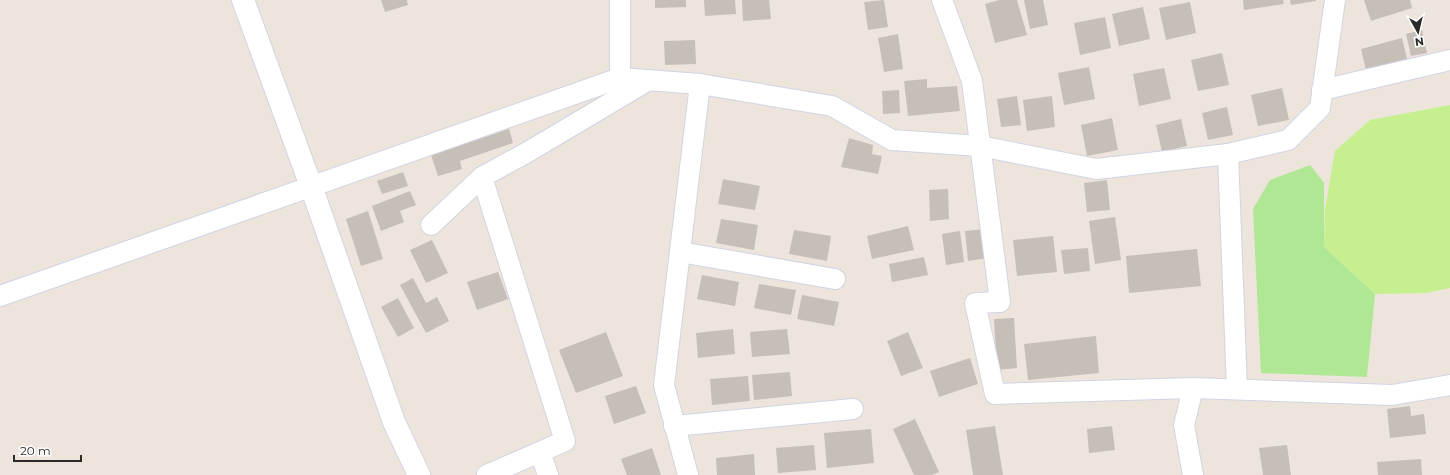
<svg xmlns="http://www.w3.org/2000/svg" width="1450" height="475" font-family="Montserrat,sans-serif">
<rect width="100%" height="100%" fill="#ede5db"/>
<path fill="#b0e794" d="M1310 165 1324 183V247L1375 294 1367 377 1261 373 1253 209 1270 180Z"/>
<path fill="#c6ef8f" d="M1450 105V288L1426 293 1375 294 1324 247 1325 209 1335 151 1370 120Z"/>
<g fill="#c5bfb8">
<path d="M381 0H407L408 5 385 12Z"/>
<path d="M655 0H686V7L655 8Z"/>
<path d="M704 0H735L736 14 705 16Z"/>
<path d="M742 0H769L771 19 743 21Z"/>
<path d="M884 0 888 27 868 30 864 2Z"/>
<path d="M999 0H1017L1027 35 995 43 985 4Z"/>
<path d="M1024 0H1043L1048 25 1030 29Z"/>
<path d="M1243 0H1283L1284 4 1244 10Z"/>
<path d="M1290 0H1316V1L1291 5Z"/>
<path d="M1364 0H1410L1412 8 1371 21Z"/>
<path d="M1190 2 1196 33 1166 40 1159 8Z"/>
<path d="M1143 7 1150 39 1119 46 1112 14Z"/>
<path d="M1105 17 1111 48 1080 55 1074 23Z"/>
<path d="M1422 30 1427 53 1411 56 1406 34Z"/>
<path d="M898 34 903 69 884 72 878 38Z"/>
<path d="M1402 38 1407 59 1366 70 1361 49Z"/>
<path d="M695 40 696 64 665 65 664 41Z"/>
<path d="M1222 53 1229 85 1198 91 1191 60Z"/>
<path d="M1089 67 1095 99 1064 105 1058 73Z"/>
<path d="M1164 68 1171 99 1139 106 1133 74Z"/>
<path d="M927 79V88L957 86 960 111 908 116 904 81Z"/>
<path d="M1282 88 1289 120 1258 126 1251 95Z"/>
<path d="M899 90 900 113 883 114 882 91Z"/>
<path d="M1017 96 1021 125 1001 127 997 99Z"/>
<path d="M1052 96 1055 127 1027 131 1023 100Z"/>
<path d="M1227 107 1233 135 1208 140 1202 113Z"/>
<path d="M1112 118 1118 150 1087 156 1081 125Z"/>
<path d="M1181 119 1187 146 1162 152 1156 125Z"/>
<path d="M509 129 513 143 460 161 462 169 438 176 431 155Z"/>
<path d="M849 138 873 145 872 154 882 156 878 174 841 167Z"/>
<path d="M403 172 408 186 382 194 377 181Z"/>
<path d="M723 179 760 186 755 210 718 204Z"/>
<path d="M1107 180 1110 210 1087 212 1084 183Z"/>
<path d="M948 189 949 219 930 221 929 190Z"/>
<path d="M410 191 416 205 400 211 404 222 381 231 372 206Z"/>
<path d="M368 211 383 259 361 266 346 219Z"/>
<path d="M1115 217 1121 260 1095 264 1089 221Z"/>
<path d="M721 219 758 225 754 250 716 243Z"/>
<path d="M908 226 914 250 872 259 867 236Z"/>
<path d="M985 229 988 258 968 261 965 231Z"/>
<path d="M794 230 831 236 827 261 789 254Z"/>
<path d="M960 231 964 262 946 265 942 234Z"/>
<path d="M1053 236 1057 272 1017 276 1013 240Z"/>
<path d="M432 240 448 273 426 283 410 250Z"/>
<path d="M1088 248 1090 271 1064 274 1061 250Z"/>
<path d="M1197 249 1201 286 1129 293 1126 256Z"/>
<path d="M924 257 928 275 892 282 889 264Z"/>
<path d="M498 272 508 299 477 310 467 282Z"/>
<path d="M702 275 739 282 735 306 697 299Z"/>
<path d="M413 278 426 303 437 297 449 321 426 333 400 285Z"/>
<path d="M759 284 796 290 791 315 754 308Z"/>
<path d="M802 295 839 302 834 326 797 319Z"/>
<path d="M398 298 414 328 398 337 381 307Z"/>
<path d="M1014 318 1017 368 997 370 994 319Z"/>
<path d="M733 329 735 354 698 358 696 333Z"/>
<path d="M787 329 790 354 752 357 750 332Z"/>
<path d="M606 332 623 376 576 393 559 350Z"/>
<path d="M908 332 923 368 901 376 887 341Z"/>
<path d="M1096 336 1099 373 1028 380 1024 344Z"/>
<path d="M970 358 978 384 939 397 930 371Z"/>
<path d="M790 372 792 396 754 400 752 375Z"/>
<path d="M748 376 750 401 712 405 710 379Z"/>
<path d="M636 386 646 413 614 424 605 396Z"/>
<path d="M1410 406 1411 416 1424 414 1426 434 1390 438 1387 409Z"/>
<path d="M915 419 939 472 932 475H914L893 429Z"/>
<path d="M995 426 1003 475H973L966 430Z"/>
<path d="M1112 426 1115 450 1089 453 1087 429Z"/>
<path d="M871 429 874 463 827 468 824 433Z"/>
<path d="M814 445 816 470 778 473 776 448Z"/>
<path d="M1287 445 1291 475H1263L1259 448Z"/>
<path d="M652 448 661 475H627L621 459Z"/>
<path d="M754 454 755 475H717L716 458Z"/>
<path d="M1421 459 1422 475H1378L1377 462Z"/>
</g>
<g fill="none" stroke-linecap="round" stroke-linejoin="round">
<defs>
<g id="street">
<path d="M942 0 972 81 1000 302 975 303 995 394 1193 388 1392 395 1450 385"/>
<path d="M620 78V0"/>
<path d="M1322 90 1450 60"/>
<path d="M1228 154 1237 389"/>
<path d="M482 177 565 441 487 475"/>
<path d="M431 225 482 177 526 153 649 80"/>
<path d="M680 252 835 279"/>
<path d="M0 296 620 78 700 84 832 106 892 140 980 146 1096 169 1228 154 1288 140 1320 108 1335 0"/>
<path d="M1193 388 1184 425 1193 475"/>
<path d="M674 426 853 409"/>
<path d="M540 452 548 475"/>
<path d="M688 475 664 385 700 84"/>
</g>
<path id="secondary" d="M243 0 311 186 394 422 419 475"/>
</defs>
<use href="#street" stroke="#d0d4e4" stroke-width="22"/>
<use href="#secondary" stroke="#d0d4e4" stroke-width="24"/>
<use href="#street" stroke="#fff" stroke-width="20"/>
<use href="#secondary" stroke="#fff" stroke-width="22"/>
</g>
<g transform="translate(1418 32) rotate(172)" stroke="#ffffff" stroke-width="3" paint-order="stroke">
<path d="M0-3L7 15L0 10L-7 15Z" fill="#2a2a2a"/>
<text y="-6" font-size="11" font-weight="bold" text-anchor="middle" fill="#2a2a2a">N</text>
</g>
<path d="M14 455v6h67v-6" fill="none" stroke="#2a2a2a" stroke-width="2"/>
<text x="20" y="455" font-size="12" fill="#2a2a2a" stroke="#ffffff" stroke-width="3" paint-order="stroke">20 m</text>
</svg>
